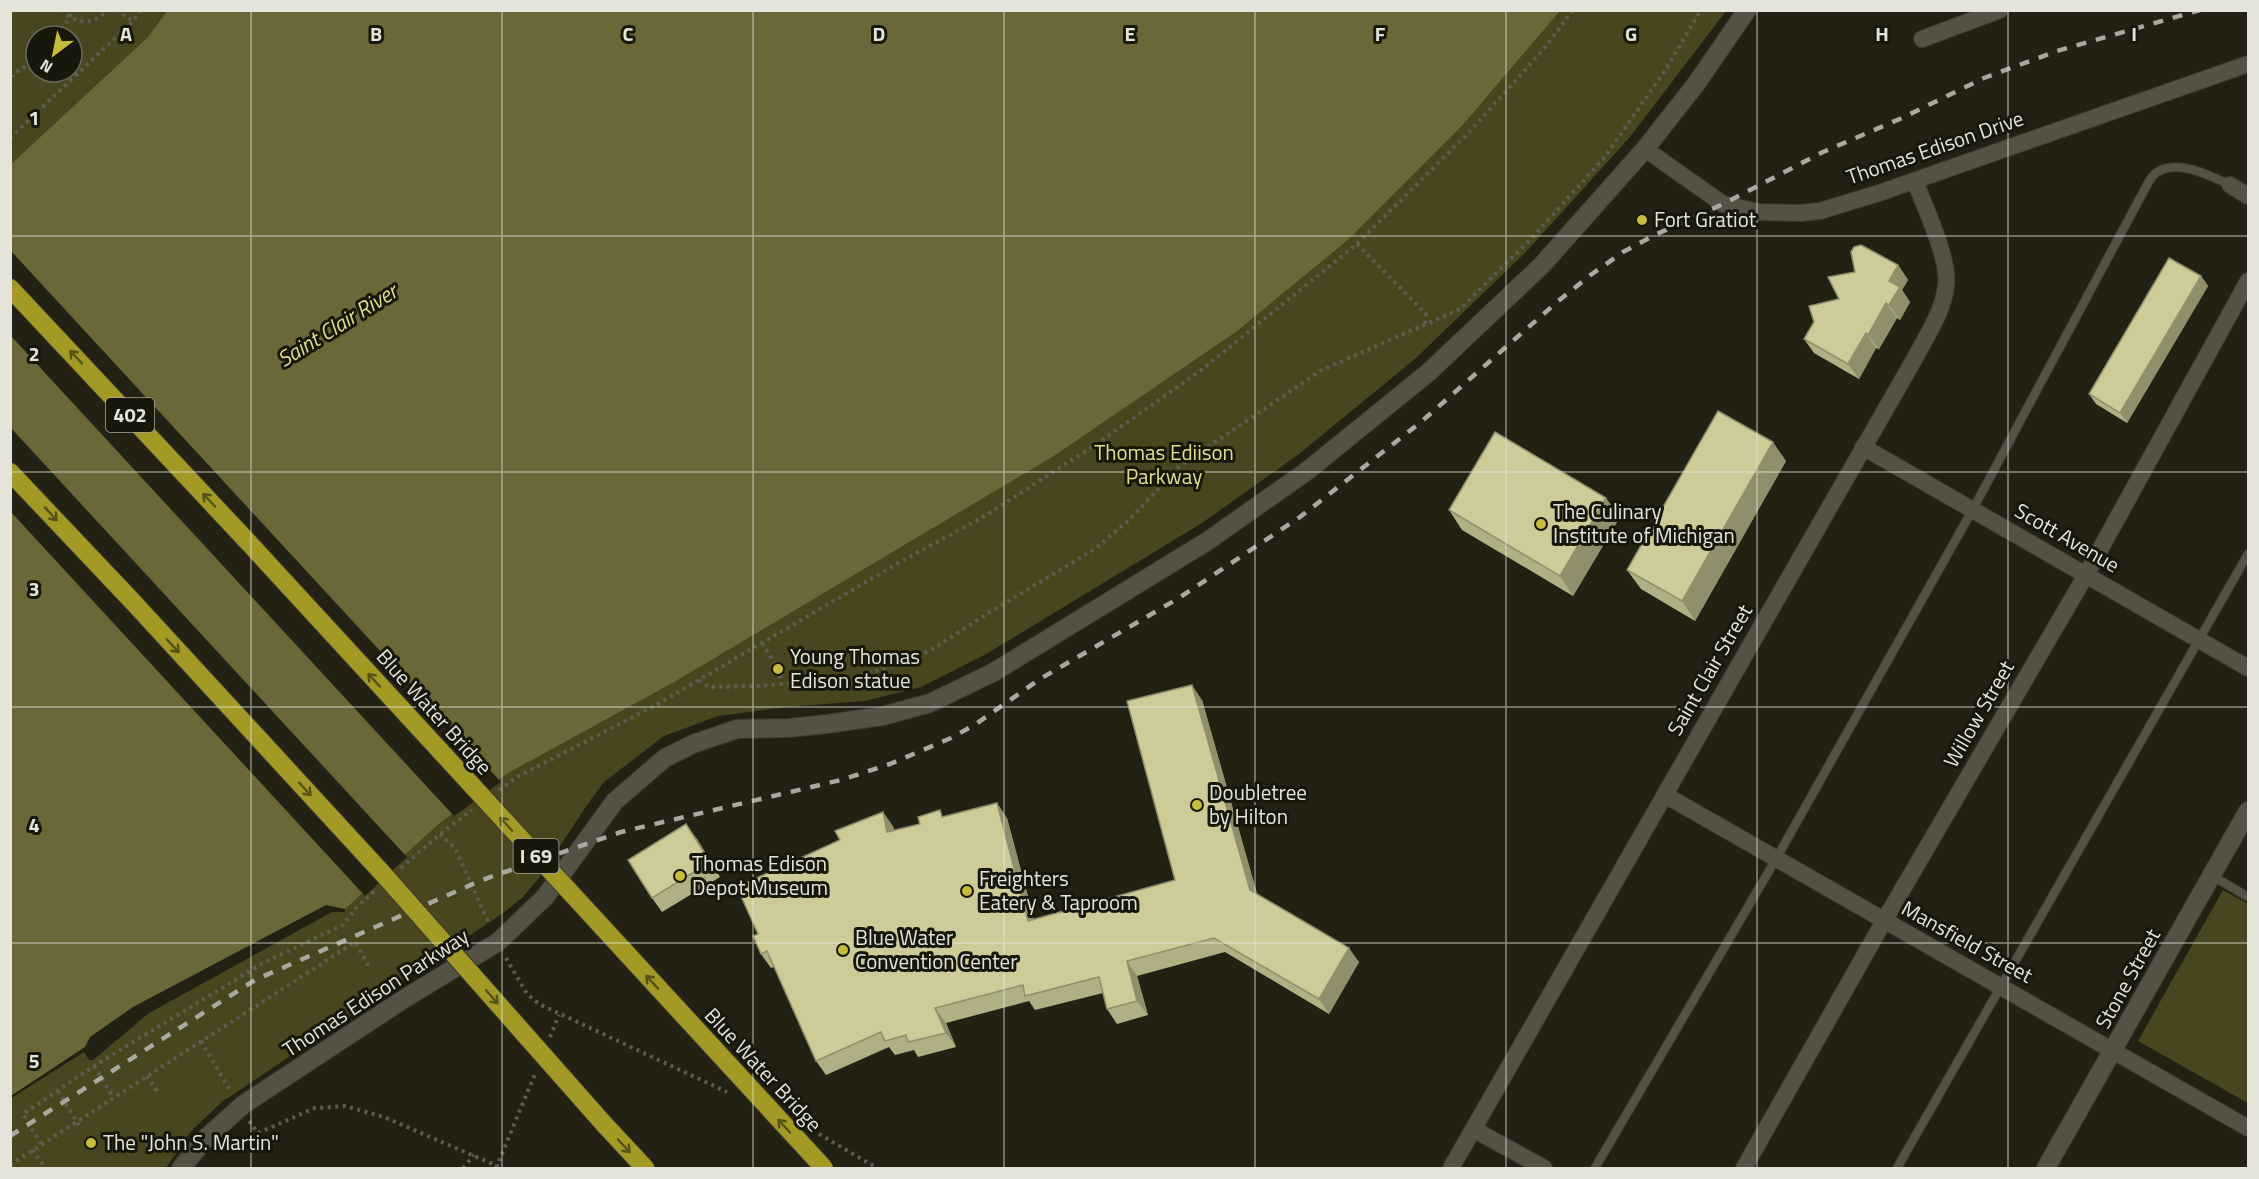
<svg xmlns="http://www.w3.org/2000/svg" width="2259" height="1179" font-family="'Titillium Web',sans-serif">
<rect width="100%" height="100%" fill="#222114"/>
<g fill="#49461f" fill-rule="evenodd">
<path d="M10 11H167L148 37 11 164ZM36 36H72V72H36Z"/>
<path d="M1560 11H1726L1630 137 1525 253 1416 358 1299 454 1202 523 988 653 921 687 865 701 786 707 718 716 664 736 604 782 587 805 538 879 523 897 503 913 222 1102 191 1131 166 1168H11V1096L147 1010 361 894 440 823 505 775 678 680 1054 456 1236 332 1348 240 1462 126Z"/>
<path d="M2223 890 2248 904V1103L2138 1041Z"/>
</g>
<path fill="#6b6738" d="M167 11H1560L1462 126 1348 240 1236 332 1054 456 678 680 505 775 440 823 345 909 331 910 84 1048 11 1096V164L148 37Z"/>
<g fill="#222114">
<path d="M11 251 501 782 454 816 11 336Z"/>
<path d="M11 428 407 857 365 896 11 512Z"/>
<path d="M326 905 345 909V912H332L149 1013 93 1060H89L84 1052 10 1099 11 1096 85 1047 90 1037 133 1007Z"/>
</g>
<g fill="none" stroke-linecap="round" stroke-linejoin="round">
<defs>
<g id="lane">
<path d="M2211 875 2248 897"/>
<path d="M1595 1168 1776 859 1973 509 2147 185C2149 181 2152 176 2156 173 2176 158 2211 176 2230 185"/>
<path d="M1897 1168 2248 554"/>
</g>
<g id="street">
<path d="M1922 39 2000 10"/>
<path d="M1645 149 1723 204 1759 212 1800 213 1820 211 1879 193 2248 64"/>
<path d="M2230 185 2248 196"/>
<path d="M1863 447 2248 668"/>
<path d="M1665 795 2248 1128"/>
<path d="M1473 1129 1544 1168"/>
<path d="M1451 1168 1915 358C1927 335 1943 312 1946 286 1950 260 1925 208 1915 181"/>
<path d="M1744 1168 1884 921 2086 575 2248 281"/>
</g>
<g id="secondary">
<path d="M181 1168 207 1137 244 1104 407 997 498 942 545 897 615 801 665 758 693 744 737 729 788 728 827 724 883 716 930 703 994 672 1206 542 1307 471 1429 372 1542 265 1645 149 1696 84 1747 10"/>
<path d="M2046 1168 2248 811"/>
</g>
<g id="highway">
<path d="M10 288 249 543"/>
<path d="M10 472 134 603"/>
<path d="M604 1124 645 1168"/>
</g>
</defs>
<use href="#lane" stroke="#3b3a32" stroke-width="10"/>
<use href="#street" stroke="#3b3a32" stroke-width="18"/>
<use href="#secondary" stroke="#3b3a32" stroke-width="20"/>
<use href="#highway" stroke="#3b3a32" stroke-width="20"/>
<g stroke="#5e5d51" stroke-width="4" stroke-dasharray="3 4.5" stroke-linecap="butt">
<path d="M61 10C75 24 94 26 107 10"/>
<path d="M116 10 133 21"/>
<path d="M58 36 74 10"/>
<path d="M10 76 36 60"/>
<path d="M10 84 13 75"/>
<path d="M10 138 133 21 141 10"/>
<path d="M1357 244 1426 314 1425 324"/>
<path d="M762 643 778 669 783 684"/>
<path d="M699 680 709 687 760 686 852 678 908 661 931 650 993 610 1095 549 1129 520 1181 465 1322 370 1460 309 1531 239 1604 158 1664 72 1701 10"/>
<path d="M499 790 517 777 656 705 900 562 983 517 1092 447 1200 371 1357 244 1474 127 1543 50 1573 10"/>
<path d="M440 834 455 848 489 924"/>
<path d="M401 868 440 834 472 810"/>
<path d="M506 958 527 994 539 1004 727 1092"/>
<path d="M550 1037 559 1015"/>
<path d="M201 1041 231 1092"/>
<path d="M94 1066 113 1097"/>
<path d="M147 1076 159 1094"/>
<path d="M58 1091 79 1125"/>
<path d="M249 1121 258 1133 315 1108 345 1106 384 1117 502 1168"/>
<path d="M819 1134 877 1168"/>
<path d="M41 1144 23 1114 94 1066 263 963 343 925 356 908 375 891"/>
<path d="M32 1150 46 1168"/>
<path d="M10 1165 355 942 371 970"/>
<path d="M463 1168 474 1155"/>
<path d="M496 1168 535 1074"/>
</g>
<use href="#lane" stroke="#535244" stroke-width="8"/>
<use href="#street" stroke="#535244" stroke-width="16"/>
<use href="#secondary" stroke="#535244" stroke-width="18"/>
<use href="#highway" stroke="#a39a25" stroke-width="18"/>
<path stroke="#aaa99f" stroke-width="4.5" stroke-dasharray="10 10" stroke-linecap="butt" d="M10 1136 255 980 482 880 621 832 841 780 890 764 951 738 976 724 1040 679 1179 598 1300 517 1421 422 1557 302 1592 274 1623 252 1655 235 1723 204 1823 152 1902 118 1984 78 2057 51 2200 10"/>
<defs>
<g id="highway-bridge">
<path d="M249 543 824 1168"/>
<path d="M134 603 385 876 604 1124"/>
</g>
</defs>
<use href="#highway-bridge" stroke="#3b3a32" stroke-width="20" stroke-linecap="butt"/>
<use href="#highway-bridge" stroke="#a39a25" stroke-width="18"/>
</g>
<g fill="#b1af84">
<path d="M1898 265 1908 280 1902 290 1910 302 1900 320 1897 318 1879 349 1876 348 1859 379 1814 353 1804 339 1839 299Z"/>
<path d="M2201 276 2208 286 2127 423 2096 404 2089 394Z"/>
<path d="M1786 461 1695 621 1641 589 1627 570Z"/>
<path d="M1449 510 1620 517 1573 596 1462 530Z"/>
<path d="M1202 700 1257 894 1359 962 1329 1014 1225 952 1137 976 1148 1015 1117 1024 1107 1009 1103 993 1035 1010 1029 1001 946 1023 956 1047 918 1057 914 1050 895 1055 889 1047 826 1075 816 1061 774 967 771 968 761 954 758 934 893 826 894 830 920 824 945 816 1007 818 1034 919 1175 880Z"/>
<path d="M697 839 720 877 662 912 652 898Z"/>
</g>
<g fill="#908e6b">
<path d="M1898 265 1908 280 1902 290 1910 302 1900 320 1889 305V281Z"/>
<path d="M2201 276 2208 286 2127 423 2120 413Z"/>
<path d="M1886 303 1897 318 1879 349 1868 335Z"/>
<path d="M1866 333 1876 348 1859 379 1848 364Z"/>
<path d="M1773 442 1786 461 1695 621 1682 601Z"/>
<path d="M1606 498 1620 517 1573 596 1560 576Z"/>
<path d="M1192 685 1202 700 1260 904 1250 890Z"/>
<path d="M997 803 1007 818 1038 935 1028 921Z"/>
<path d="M883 812 893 826 897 846 887 832Z"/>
<path d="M686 824 697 839 720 877 710 862Z"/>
<path d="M1349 948 1359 962 1329 1014 1319 999Z"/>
<path d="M1127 961 1137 976 1148 1015 1137 1001Z"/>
<path d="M935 1008 946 1023 956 1047 946 1033Z"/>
</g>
<g fill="#cecb99" stroke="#908e6b" stroke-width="1.5">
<path d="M1861 245 1898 265 1889 281 1900 287 1889 305 1886 303 1868 335 1866 333 1848 364 1804 339 1814 322 1809 306 1839 299 1828 277 1855 272 1851 252 1854 247Z"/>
<path d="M2169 258 2201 276 2120 413 2089 394Z"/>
<path d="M1718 411 1773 442 1682 601 1627 570Z"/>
<path d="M1495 432 1606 498 1560 576 1449 510Z"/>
<path d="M1192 685 1250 890 1349 948 1319 999 1214 938 1127 961 1137 1001 1107 1009 1099 977 1025 996 1023 985 935 1008 946 1033 908 1042 906 1035 885 1041 881 1032 816 1061 767 951 761 954 753 936 758 934 737 887 840 840 835 831 883 812 887 832 920 824 918 817 940 810 942 817 997 803 1028 921 1175 880 1127 701Z"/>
<path d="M686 824 710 862 652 898 628 860Z"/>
</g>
<defs><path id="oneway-shaft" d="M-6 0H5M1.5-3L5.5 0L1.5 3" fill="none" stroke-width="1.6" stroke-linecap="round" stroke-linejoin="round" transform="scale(1.5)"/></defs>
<g stroke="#575217">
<use href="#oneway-shaft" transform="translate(76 357) rotate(-133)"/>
<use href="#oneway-shaft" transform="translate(209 500) rotate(-133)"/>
<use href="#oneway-shaft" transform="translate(51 514) rotate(47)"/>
<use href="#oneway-shaft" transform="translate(173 646) rotate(47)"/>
<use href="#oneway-shaft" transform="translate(374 680) rotate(-132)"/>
<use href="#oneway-shaft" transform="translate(305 789) rotate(47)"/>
<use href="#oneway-shaft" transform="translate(506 824) rotate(-133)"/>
<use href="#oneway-shaft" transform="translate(652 982) rotate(-133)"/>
<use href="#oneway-shaft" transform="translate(492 997) rotate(49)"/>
<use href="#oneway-shaft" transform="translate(784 1126) rotate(-133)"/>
<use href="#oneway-shaft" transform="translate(624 1146) rotate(47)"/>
</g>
<path fill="none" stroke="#e4e4db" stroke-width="1.5" stroke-opacity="0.55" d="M251 10V1168M502 10V1168M753 10V1168M1004 10V1168M1255 10V1168M1506 10V1168M1757 10V1168M2008 10V1168M10 236H2248M10 472H2248M10 707H2248M10 943H2248"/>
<g fill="#c6bc3d" stroke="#18170b" stroke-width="2">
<circle cx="1642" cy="220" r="6"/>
<circle cx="1541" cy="524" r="6"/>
<circle cx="778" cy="669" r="6"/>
<circle cx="1197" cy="805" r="6"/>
<circle cx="680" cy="876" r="6"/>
<circle cx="967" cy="891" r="6"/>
<circle cx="843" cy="950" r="6"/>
<circle cx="91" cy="1143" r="6"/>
</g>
<g text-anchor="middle" stroke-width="6" stroke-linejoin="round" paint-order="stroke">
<g fill="#18170b" stroke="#a7a69d" stroke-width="1.5">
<rect x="106" y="398" width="48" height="34" rx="4.5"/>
<rect x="513.5" y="839" width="45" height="34" rx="4.5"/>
</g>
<g font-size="20" font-weight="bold" fill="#e4e4db">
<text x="130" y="422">402</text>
<text x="536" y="863">I 69</text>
</g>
<g font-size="21" fill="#e4e4db" stroke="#18170b">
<text transform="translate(1935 148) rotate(-19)" y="7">Thomas Edison Drive</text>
<text transform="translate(2067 538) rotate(30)" y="7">Scott Avenue</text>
<text transform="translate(1710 670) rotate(-60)" y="7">Saint Clair Street</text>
<text transform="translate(434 712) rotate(48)" y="7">Blue Water Bridge</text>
<text transform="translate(1979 714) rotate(-60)" y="7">Willow Street</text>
<text transform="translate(1967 942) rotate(29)" y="7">Mansfield Street</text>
<text transform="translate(2128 979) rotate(-61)" y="7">Stone Street</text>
<text transform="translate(376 993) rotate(-33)" y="7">Thomas Edison Parkway</text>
<text transform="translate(763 1070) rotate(47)" y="7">Blue Water Bridge</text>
</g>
<g font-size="21" fill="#e4e4db" stroke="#18170b" text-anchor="start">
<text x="1654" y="227">Fort Gratiot</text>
<text x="1553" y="519">The Culinary<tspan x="1553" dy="24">Institute of Michigan</tspan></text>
<text x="790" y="664">Young Thomas<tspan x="790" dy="24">Edison statue</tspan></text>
<text x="1209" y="800">Doubletree<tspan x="1209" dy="24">by Hilton</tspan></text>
<text x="692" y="871">Thomas Edison<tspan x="692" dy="24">Depot Museum</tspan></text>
<text x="979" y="886">Freighters<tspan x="979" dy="24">Eatery &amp; Taproom</tspan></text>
<text x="855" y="945">Blue Water<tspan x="855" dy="24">Convention Center</tspan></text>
<text x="103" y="1150">The "John S. Martin"</text>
</g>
<g font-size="21" fill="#e3de92" stroke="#18170b">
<text x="1164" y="460">Thomas Ediison<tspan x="1164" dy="24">Parkway</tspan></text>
</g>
<g font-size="22" font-style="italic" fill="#e1dc90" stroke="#18170b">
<text transform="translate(337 325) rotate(-32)" y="8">Saint Clair River</text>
</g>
</g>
<g font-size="20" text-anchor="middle" font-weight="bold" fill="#e4e4db" stroke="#18170b" stroke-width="6" stroke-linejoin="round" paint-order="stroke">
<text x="126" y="41">A</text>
<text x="376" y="41">B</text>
<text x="628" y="41">C</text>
<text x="879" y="41">D</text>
<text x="1130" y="41">E</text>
<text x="1380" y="41">F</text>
<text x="1631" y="41">G</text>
<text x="1882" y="41">H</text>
<text x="2134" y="41">I</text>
<text x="34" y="125">1</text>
<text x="34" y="361">2</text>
<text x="34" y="596">3</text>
<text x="34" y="832">4</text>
<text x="34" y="1068">5</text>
</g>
<rect width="2259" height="1179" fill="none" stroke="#e4e4db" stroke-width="24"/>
<g transform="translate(54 54) rotate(212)"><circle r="28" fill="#18170b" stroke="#6a695e" stroke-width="1.5"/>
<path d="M0-4.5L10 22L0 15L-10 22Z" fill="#c6bc3d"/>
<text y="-9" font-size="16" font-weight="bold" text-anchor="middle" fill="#e4e4db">N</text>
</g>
</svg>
